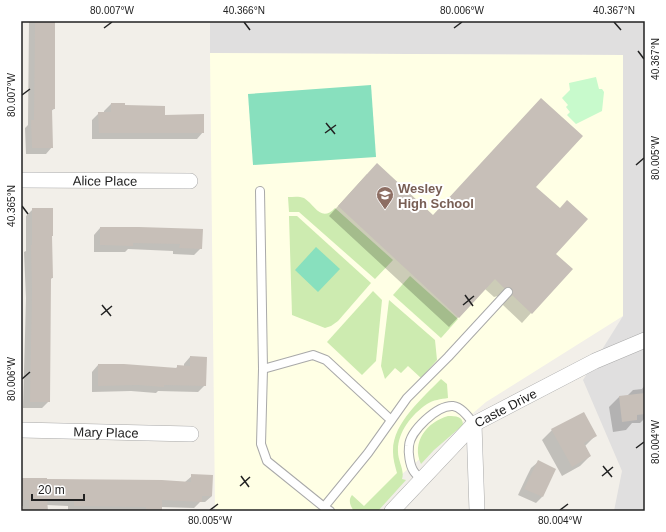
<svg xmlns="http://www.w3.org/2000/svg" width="666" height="532" font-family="Helvetica,sans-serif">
<rect width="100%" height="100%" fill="#f2efe9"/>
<path fill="#e0dfdf" d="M210 21H645V511H614L622 471 583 380 623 316V55L210 53Z"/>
<path fill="#ffffe5" d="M210 53 623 55V316L486 402 359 511H215Z"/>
<g fill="#cdebb0">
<path d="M288 197C293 197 299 196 304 198 315 205 321 223 335 208L393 260 375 279 299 212H289Z"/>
<path d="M289 216H297L371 283 338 321 331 326 325 328 292 315Z"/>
<path d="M410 276 458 319 441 338 393 295Z"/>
<path d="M373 291 382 300 376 361 362 375 327 342Z"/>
<path d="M389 300 435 340 437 360 421 378 408 366 401 373 395 368 385 379 381 366Z"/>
<path d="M441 379 447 384 448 398C441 399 433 400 427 404 411 415 397 433 398 452 398 461 405 471 402 479L406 480 378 511H354C350 506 348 500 352 495L364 506 397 473C395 466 393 459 393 452 392 423 423 398 441 379Z"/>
<path d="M448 416C456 416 463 416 463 425L434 450 421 464C411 442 427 422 448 416Z"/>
</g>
<path fill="#c8facc" d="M596 77 599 89H602L604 92 602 111 576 124 567 115 570 112 566 107 568 105 562 98 570 90 569 83Z"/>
<g fill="#88e0be">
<path d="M371 85 376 157 253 165 248 94Z"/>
<path d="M316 247 340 269 318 292 295 270Z"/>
</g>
<g fill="#0003">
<path d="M29 21H56L54 24V109L51 111 52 147 46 154H26L25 128 28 125Z"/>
<path d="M111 104H124V106L164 116 203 132 197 139H92V120L99 113H104V111Z"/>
<path d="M367 174 433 216 535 187 555 254 531 313 522 323 503 305 504 301 502 297 498 296 494 297 485 289 449 327 329 216Z"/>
<path d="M33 209 52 278 50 280 49 401 42 408H23L26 298 24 252 26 251V216Z"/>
<path d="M100 228H139L201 248 194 255 173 254V251L128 249 125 252H94V235Z"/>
<path d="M190 357 205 385 198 392 158 391 156 393 131 391 92 392V372L98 365 175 369 178 366 184 367V364Z"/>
<path d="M645 385V418L640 423H632L626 430 613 432 609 407 619 397 627 396 633 390 642 389Z"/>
<path d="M552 430 596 435 585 446 590 456 580 466 562 476 542 440Z"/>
<path d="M538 462 542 497 536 503 518 495 527 476 531 468Z"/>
<path d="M192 476 212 496 205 502H200L194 508 161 507 160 511H68V506L46 505 47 511H23V506H21V479L185 482Z"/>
</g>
<g fill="#c7bfb8">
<path d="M35 21H55V109H52L53 148H32L31 120H34Z"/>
<path d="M541 98 583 136 536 187 560 208 567 200 588 219 556 254 573 269 532 314 512 295 513 291 511 288 509 287 504 288 495 279 459 318 338 206 377 163 433 215Z"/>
<path d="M111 103H125V105L165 106V115L204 114V133H99L98 112H111Z"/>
<path d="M32 208H53V236H52L53 278H51L50 402H30L32 291 31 245H32Z"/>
<path d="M100 227H139L203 229 202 249 179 248 180 244 133 243V246L100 245Z"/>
<path d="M190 356 207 357 206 386 164 385V387L138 385 98 386V364H124L177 368V365L190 366Z"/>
<path d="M645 393V414L637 415V420L622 422 619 396Z"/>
<path d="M584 412 597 436 584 443 591 456 572 467 551 429Z"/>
<path d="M538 460 556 469 543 497 524 489Z"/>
<path d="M191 474 213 475 212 496H202V502L162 500V510H146V507L74 506V499H47L48 511H30L29 500H21V478H47V479L162 480 191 482Z"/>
</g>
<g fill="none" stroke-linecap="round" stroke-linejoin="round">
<defs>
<g id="service">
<path d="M260 191 263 369 261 444 267 461 324 507"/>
<path d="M263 369 313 355 326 360 391 420"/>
<path d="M422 480C419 477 415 474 413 470 410 465 408 453 409 446 410 431 437 405 453 406 462 407 469 418 474 424"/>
<path d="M330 511 324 507 368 453 407 398 448 357 508 292"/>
</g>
<g id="minor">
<path id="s1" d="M21 180 190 181"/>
<path d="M474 424 477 511"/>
<path id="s2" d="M21 430 191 434"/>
<path id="s3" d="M392 511 474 424 595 361 645 340"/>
</g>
</defs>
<use href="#service" stroke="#a9a9a9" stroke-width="10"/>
<use href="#minor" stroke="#a9a9a9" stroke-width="16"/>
<use href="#service" stroke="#fff" stroke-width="8"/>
<use href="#minor" stroke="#fff" stroke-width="15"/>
</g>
<path fill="none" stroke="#222" stroke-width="1.5" d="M244 22 250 30M614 22 621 30M104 28 112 22M454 28 462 22M638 51 644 59M22 95 30 89M326 123 335 134M325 133 336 125M636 165 644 158M22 206 28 214M465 295 473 306M102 305 111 316M463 305 474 296M101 315 112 306M22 379 30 372M636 448 644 442M603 466 612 477M241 476 249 487M602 476 613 467M240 486 250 477M210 510 218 504M560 510 568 504"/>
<defs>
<symbol id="school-pin" viewBox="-11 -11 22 30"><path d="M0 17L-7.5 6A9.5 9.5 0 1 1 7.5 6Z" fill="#8d6e63" stroke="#fff"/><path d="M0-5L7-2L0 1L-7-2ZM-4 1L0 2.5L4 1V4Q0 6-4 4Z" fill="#fff"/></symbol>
</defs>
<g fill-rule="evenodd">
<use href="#school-pin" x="375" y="185" width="20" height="27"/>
</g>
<g text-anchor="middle" stroke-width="4" stroke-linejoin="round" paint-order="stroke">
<g font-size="13" fill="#222" stroke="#fff">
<text dy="5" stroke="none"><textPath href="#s1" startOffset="84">Alice Place</textPath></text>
<text dy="5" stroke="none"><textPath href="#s3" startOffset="155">Caste Drive</textPath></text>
<text dy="5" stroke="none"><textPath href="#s2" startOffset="85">Mary Place</textPath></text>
</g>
<g font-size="13" font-weight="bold" fill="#785e54" stroke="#fff" text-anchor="start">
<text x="398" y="193">Wesley<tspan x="398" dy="15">High School</tspan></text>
</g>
</g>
<rect width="666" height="532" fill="none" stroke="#ffffff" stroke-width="44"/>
<path d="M32 494v6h52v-6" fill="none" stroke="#222222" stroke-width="2"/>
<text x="38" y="494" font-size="12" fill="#222222" stroke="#ffffff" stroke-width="3" paint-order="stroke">20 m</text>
<rect x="22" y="22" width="622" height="488" fill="none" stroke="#222" stroke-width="1.5"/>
<g font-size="10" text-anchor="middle" fill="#222">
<text x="112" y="14">80.007°W</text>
<text x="244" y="14">40.366°N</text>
<text x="462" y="14">80.006°W</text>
<text x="614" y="14">40.367°N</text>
<text transform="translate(655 59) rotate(-90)" y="4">40.367°N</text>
<text transform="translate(11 95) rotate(-90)" y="4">80.007°W</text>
<text transform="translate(655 158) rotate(-90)" y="4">80.005°W</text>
<text transform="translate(11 206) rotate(-90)" y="4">40.365°N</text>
<text transform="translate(11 379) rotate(-90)" y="4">80.006°W</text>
<text transform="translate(655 442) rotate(-90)" y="4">80.004°W</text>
<text x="210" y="524">80.005°W</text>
<text x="560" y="524">80.004°W</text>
</g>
</svg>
